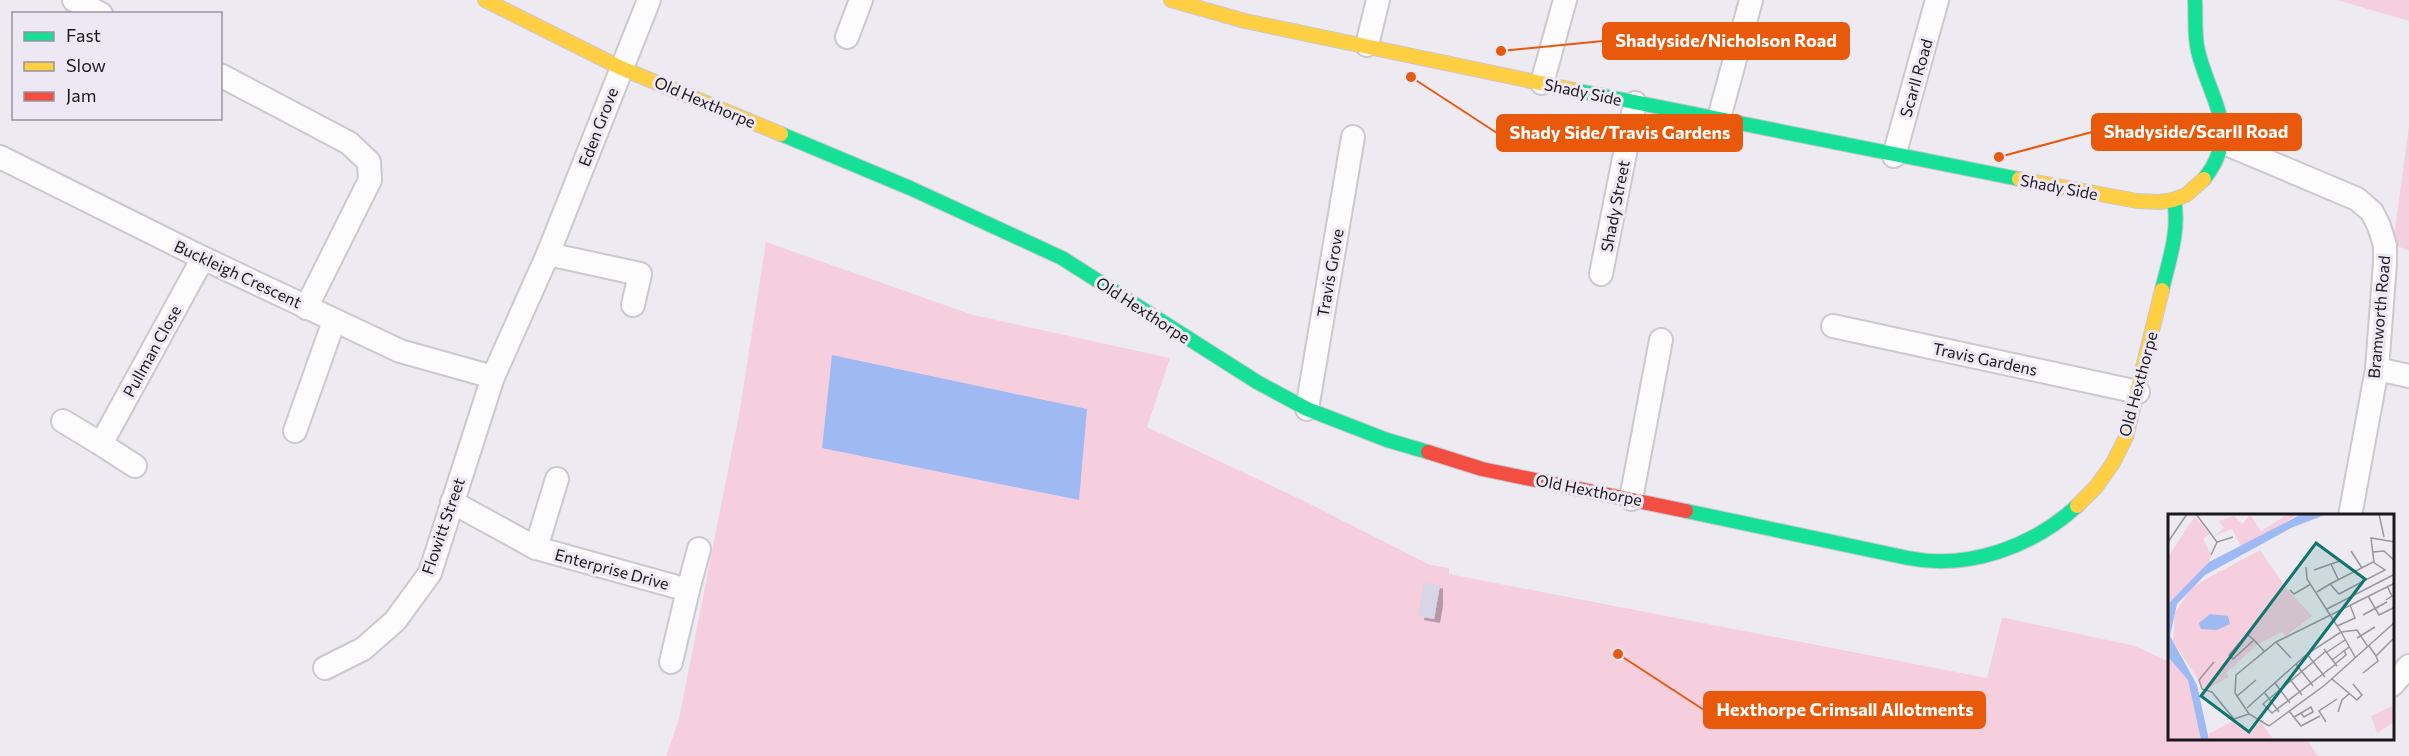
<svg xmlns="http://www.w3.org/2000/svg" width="2409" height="756" font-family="Commissioner,sans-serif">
<defs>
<filter id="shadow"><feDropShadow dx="6" dy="4" stdDeviation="0" flood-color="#0004"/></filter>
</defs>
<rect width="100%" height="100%" fill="#eeeaf1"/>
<g fill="#f5cfde">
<path d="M2337 0H2409V21Z"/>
<path d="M2409 126V251L2393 244Z"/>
<path d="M766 242 973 315 1170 358 1147 427 1304 501 1430 565 1449 568V574L1987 678 2002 618H2005L2135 646 2169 662V740H2307L2318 756H666L679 719 740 409Z"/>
</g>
<path fill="#9fbaf2" d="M832 355 1087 409 1079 500 822 448Z"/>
<path fill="#d8d5e6" filter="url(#shadow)" d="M1424 583 1440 585 1434 619 1418 616Z"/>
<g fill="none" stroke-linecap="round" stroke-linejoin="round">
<defs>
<g id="street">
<path d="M74 0 101 14"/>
<path d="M847 37 861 0"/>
<path d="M1367 45 1378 0"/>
<path d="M220 75 349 143 369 162 370 180 306 308"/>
<path d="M1542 83 1565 0"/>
<path d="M1719 118 1751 0"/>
<path d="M2222 142 2357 199 2372 212 2379 226 2385 245V263L2377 369 2350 516"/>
<path d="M1894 156 1937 0"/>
<path d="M0 157 203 258 400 351 493 377"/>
<path d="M548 254 640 274 633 305"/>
<path d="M1601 274 1635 103"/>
<path d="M1833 326 2138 392"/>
<path d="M2377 369 2409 376"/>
<path d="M1307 409 1353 137"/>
<path d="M63 421 101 444 203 258"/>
<path d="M295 431 334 321"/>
<path d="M101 444 135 466"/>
<path d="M1631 499 1661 340"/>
<path d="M452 502 536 548 688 590 671 662"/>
<path d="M536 548 557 479"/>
<path d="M688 590 699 549"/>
<path d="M325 668 363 649 395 621 430 573 493 377 548 254 649 0"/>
<path d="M2392 685 2409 666"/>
</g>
<g id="fast">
<path d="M2195 0C2196 17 2194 35 2198 51 2209 98 2242 132 2204 179"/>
<path d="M1574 90 2019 179"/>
<path d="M781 134 910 188 1062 258 1257 382 1307 409 1387 440 1428 452"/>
<path d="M2162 290C2169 260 2180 230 2174 200"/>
<path d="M1686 511 1908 558C1968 570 2032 547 2077 506"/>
</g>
<g id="slow">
<path d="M485 0 621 68 781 134"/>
<path d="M1171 0 1245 21 1574 90"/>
<path d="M2019 179 2137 201 2160 202 2173 200 2186 195 2204 179"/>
<path d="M2077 506 2096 487 2113 463 2126 437 2162 290"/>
</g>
<path id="jam" d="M1428 452 1482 469 1686 511"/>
</defs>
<use href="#street" stroke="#cbc8ce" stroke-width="26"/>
<use href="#fast" stroke="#cbc8ce" stroke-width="16"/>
<use href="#slow" stroke="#cbc8ce" stroke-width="16"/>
<use href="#jam" stroke="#cbc8ce" stroke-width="16"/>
<use href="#street" stroke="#fcfcfd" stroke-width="22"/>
<use href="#fast" stroke="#16e098" stroke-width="14"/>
<use href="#slow" stroke="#ffcf43" stroke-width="14"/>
<use href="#jam" stroke="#f24e42" stroke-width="14"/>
</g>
<g text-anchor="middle" stroke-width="6" stroke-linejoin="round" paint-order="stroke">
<g font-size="16" fill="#1a181c" stroke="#eee7f4">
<text transform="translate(1916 78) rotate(-74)" y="6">Scarll Road</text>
<text transform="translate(1583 92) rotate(12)" y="6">Shady Side</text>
<text transform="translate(705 102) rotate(23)" y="6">Old Hexthorpe</text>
<text transform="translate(598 127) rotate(-69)" y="6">Eden Grove</text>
<text transform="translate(2059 187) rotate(11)" y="6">Shady Side</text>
<text transform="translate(1615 206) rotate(-79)" y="6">Shady Street</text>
<text transform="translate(1330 273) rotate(-80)" y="6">Travis Grove</text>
<text transform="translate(238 274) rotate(25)" y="6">Buckleigh Crescent</text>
<text transform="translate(1143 310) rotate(33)" y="6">Old Hexthorpe</text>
<text transform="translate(2379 317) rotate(-85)" y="6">Bramworth Road</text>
<text transform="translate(152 351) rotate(-61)" y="6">Pullman Close</text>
<text transform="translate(1985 359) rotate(12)" y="6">Travis Gardens</text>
<text transform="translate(2138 384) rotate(-75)" y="6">Old Hexthorpe</text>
<text transform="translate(1589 490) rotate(11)" y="6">Old Hexthorpe</text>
<text transform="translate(443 526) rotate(-71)" y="6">Flowitt Street</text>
<text transform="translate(612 569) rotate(15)" y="6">Enterprise Drive</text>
</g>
</g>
<g transform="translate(2168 514)">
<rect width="226" height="226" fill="#eeeaf1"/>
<path d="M120 0H131L74 34 64 15 46 22 56 14 51 7 66 2 74 10 82 1 93 17ZM27 2 41 20 35 25 43 41 41 48 0 90V43ZM92 36 118 74 144 102 118 122 114 118 90 130 58 159 61 163 37 176 5 127 7 99 22 76 36 66ZM0 143 20 166 33 226H0ZM226 191V208L209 219 203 202ZM66 206 78 218 92 208 106 226H41V220Z" fill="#f5cfde"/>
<path d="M159 0 123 14 37 61 9 90 2 122 29 171 41 226H33L20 166 0 143V90L41 48 132 1ZM42 100 60 102 62 110 49 116 33 115 31 109Z" fill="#9fbaf2"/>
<path fill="none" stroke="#99969c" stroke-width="1.5" d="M28 0 49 28M211 0 216 23M0 28 19 0M183 37 194 54M205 38 216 37 227 47M43 41 49 28 65 23M206 48 203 24 227 28M138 53 139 65 173 118M146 56 163 50M170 65 163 50 172 47M122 76 126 80 143 70M149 78 162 70 205 48 217 56 171 80 162 70M200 82 211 101 227 93M218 86 224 82 219 72M159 95 227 60M195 101 219 88M169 112 187 104 182 91M173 118 187 143M189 124 207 113M86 126 65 145 61 141 79 120 86 126 96 137M108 128 123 144M201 132 208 142 225 125M156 135 169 152M158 137 95 190 104 199 168 150M159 138 177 126M139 140 157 163M164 146 181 133M46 148 31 166 34 175 44 178 66 205 81 200M128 150 145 172M167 150 178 141 176 136M195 159 210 147 208 142M121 164 134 181M164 165 189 186 194 181 185 170M107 169 122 189M96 178 111 198M69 182 88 166M79 194 139 140 173 118 189 116 200 133M121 197 133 212 152 202M170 198 174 186 182 179M126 203 133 199 143 193 145 198 136 203 133 199M158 208 151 197 169 185M101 212 81 200 67 179 68 161 108 128 227 69M101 212 157 171 227 108"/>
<path fill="#0f766e" fill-opacity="0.15" stroke="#0f766e" stroke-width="3" d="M148 29 197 65 81 218 33 182Z"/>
<rect width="226" height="226" fill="none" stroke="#1a181c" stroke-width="3"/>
</g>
<path fill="none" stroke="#e8590c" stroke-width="2" d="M1501 51L1603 41M1999 157L2092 132M1411 77L1497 133M1618 654L1704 710"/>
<g fill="#e8590c" stroke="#eee7f4" stroke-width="2">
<circle cx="1501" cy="51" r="6"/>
<circle cx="1999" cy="157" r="6"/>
<circle cx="1411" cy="77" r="6"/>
<circle cx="1618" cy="654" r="6"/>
</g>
<g fill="#e8590c" stroke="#e8590c" stroke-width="2">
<rect x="1603" y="23" width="246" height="36" rx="6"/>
<rect x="2092" y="114" width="209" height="36" rx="6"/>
<rect x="1497" y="115" width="245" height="36" rx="6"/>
<rect x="1704" y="692" width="281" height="36" rx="6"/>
</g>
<g font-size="18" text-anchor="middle" font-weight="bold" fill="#fff">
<text x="1726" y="47">Shadyside/Nicholson Road</text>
<text x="2196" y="138">Shadyside/Scarll Road</text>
<text x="1620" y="139">Shady Side/Travis Gardens</text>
<text x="1845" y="716">Hexthorpe Crimsall Allotments</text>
</g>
<rect x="12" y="12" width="210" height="108" fill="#eee7f4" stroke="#99949e" stroke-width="1.5"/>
<rect x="24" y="32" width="30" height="9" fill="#16e098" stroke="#99949e" stroke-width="1.5"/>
<text x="66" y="42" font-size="18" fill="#1a181c">Fast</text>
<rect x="24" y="62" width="30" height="9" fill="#ffcf43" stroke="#99949e" stroke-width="1.5"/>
<text x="66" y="72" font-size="18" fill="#1a181c">Slow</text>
<rect x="24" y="92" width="30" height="9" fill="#f24e42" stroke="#99949e" stroke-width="1.5"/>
<text x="66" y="102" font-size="18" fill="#1a181c">Jam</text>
</svg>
